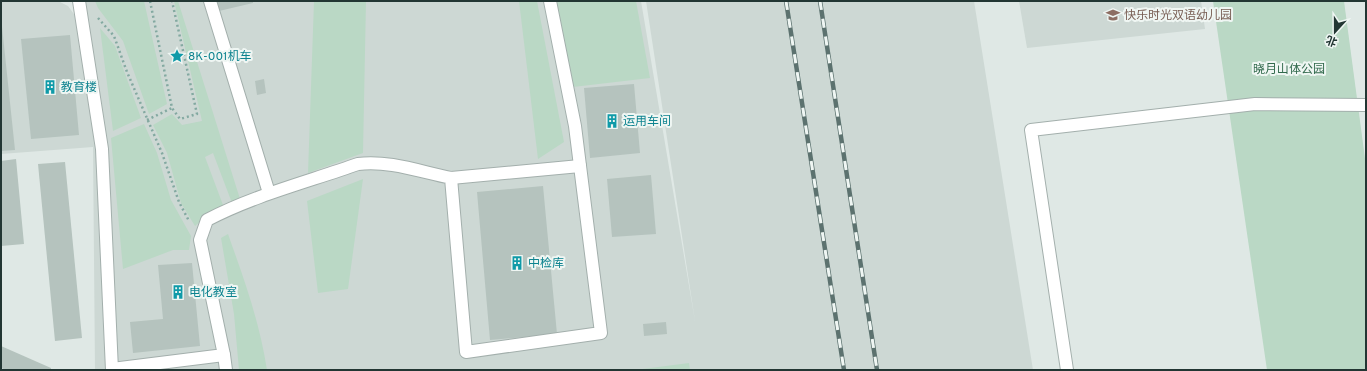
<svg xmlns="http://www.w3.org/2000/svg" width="1367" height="371" font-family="Overpass,'Noto Sans SC',sans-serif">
<rect width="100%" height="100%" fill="#dfe8e5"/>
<g fill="#cdd8d4">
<path d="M1 1H58L68 6 79 21 75 1H641L695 321 646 1H974L1033 370H95L93 147 1 154Z"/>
<path d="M1019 1H1201L1205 29 1027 48Z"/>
</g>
<g fill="#bad8c5">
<path d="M95 1H144L167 104 149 114 123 41 98 8Z"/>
<path d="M174 1H178L240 199 232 203 213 153 205 157 223 205 209 214 195 226 181 203 167 153 153 125 172 114 182 125 202 121Z"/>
<path d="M314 1H366L363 153 308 173Z"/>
<path d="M519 1H537L564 142 538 159Z"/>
<path d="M552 1H636L650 78 573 87Z"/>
<path d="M1213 1H1344L1366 166V370H1267Z"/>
<path d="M100 28 115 46 141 118 113 131Z"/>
<path d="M144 124 157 153 171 200 191 236 189 250H173L123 269 111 138Z"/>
<path d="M363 179 348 289 318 293 307 201Z"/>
<path d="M228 234C245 282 259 320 267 370H239L234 314 221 238Z"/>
<path d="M689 363 690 370H635Z"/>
</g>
<g fill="#b5c3be">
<path d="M217 1H253V3L219 11Z"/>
<path d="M1 17 15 150 1 151Z"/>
<path d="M70 35 79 135 31 139 21 39Z"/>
<path d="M264 79 266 93 257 95 255 81Z"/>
<path d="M634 84 640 153 590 158 584 88Z"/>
<path d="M16 159 24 244 1 246V161Z"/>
<path d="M65 162 82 338 55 341 38 164Z"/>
<path d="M651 175 656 234 612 237 607 179Z"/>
<path d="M543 186 557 334 490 340 477 192Z"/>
<path d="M192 263 200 346 133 353 130 322 163 319 158 265Z"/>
<path d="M666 322 667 334 644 336 643 324Z"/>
<path d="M1 346 51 368V370H6L1 368Z"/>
</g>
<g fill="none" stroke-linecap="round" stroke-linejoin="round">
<defs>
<g id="service">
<path d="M79 1 102 149 112 370"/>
<path d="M210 1 269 193"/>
<path d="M451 178 580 166"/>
<path d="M224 355 226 370"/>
<path d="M112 369 224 355 200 240 207 220C255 195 307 182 358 164 389 160 421 172 451 178L466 352 601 333 575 126 550 1"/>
<path d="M1067 370 1031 130 1255 104 1366 105"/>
</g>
</defs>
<use href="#service" stroke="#a3afac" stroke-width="14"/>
<g stroke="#83a9a1" stroke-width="2.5" stroke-dasharray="2 3" stroke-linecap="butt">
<path d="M150 1 172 108 180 119 197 114 172 1"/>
<path d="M98 18 114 36 127 72 162 153 179 202 189 221"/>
<path d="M147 120 172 108"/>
</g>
<use href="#service" stroke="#fff" stroke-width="12"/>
<defs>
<g id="rail">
<path d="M786 1 844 370"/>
<path d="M820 1 877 370"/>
</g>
</defs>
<use href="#rail" stroke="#5c726f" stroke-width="4.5"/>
<use href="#rail" stroke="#eff6f3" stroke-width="3" stroke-dasharray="9" stroke-linecap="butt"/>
</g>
<defs>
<symbol id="school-bare" viewBox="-9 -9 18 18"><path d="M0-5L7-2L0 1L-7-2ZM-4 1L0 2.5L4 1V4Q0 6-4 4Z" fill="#8d6e63" stroke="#eff6f3" stroke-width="2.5" paint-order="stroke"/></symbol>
<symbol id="sight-bare" viewBox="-9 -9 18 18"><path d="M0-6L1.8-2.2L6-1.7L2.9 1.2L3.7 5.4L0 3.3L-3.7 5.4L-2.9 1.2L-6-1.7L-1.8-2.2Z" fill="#0f9aa8" stroke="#eff6f3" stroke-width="2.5" paint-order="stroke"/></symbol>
<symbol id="building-bare" viewBox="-9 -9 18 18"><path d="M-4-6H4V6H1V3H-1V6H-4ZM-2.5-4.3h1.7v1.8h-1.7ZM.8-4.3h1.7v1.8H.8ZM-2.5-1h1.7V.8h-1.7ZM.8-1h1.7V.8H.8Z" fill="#0f9aa8" stroke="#eff6f3" stroke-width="2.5" paint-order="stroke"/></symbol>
</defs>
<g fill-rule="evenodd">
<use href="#school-bare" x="1103" y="5" width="20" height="20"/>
<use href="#sight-bare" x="167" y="46" width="20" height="20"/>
<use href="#building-bare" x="40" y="77" width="20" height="20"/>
<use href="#building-bare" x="602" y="111" width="20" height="20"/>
<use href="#building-bare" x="507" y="253" width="20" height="20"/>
<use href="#building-bare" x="168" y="282" width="20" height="20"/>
</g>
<g text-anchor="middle" stroke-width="4" stroke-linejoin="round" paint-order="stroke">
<g font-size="12" fill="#785e54" stroke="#eff6f3" text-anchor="start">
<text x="1124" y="19">快乐时光双语幼儿园</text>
</g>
<g font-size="12" fill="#0d838f" stroke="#eff6f3" text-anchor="start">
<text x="188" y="60">8K-001机车</text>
<text x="61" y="91">教育楼</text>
<text x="623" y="125">运用车间</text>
<text x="528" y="267">中检库</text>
<text x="189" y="296">电化教室</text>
</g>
<g font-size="12" fill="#31694c" stroke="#eff6f3">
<text x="1289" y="73">晓月山体公园</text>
</g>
</g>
<rect width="1367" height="371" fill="none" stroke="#223633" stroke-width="4"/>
<g transform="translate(1335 32) rotate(201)" stroke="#eff6f3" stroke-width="3" paint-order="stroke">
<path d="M0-3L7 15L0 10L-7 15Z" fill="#223633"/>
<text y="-6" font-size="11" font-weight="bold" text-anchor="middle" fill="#223633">北</text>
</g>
</svg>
